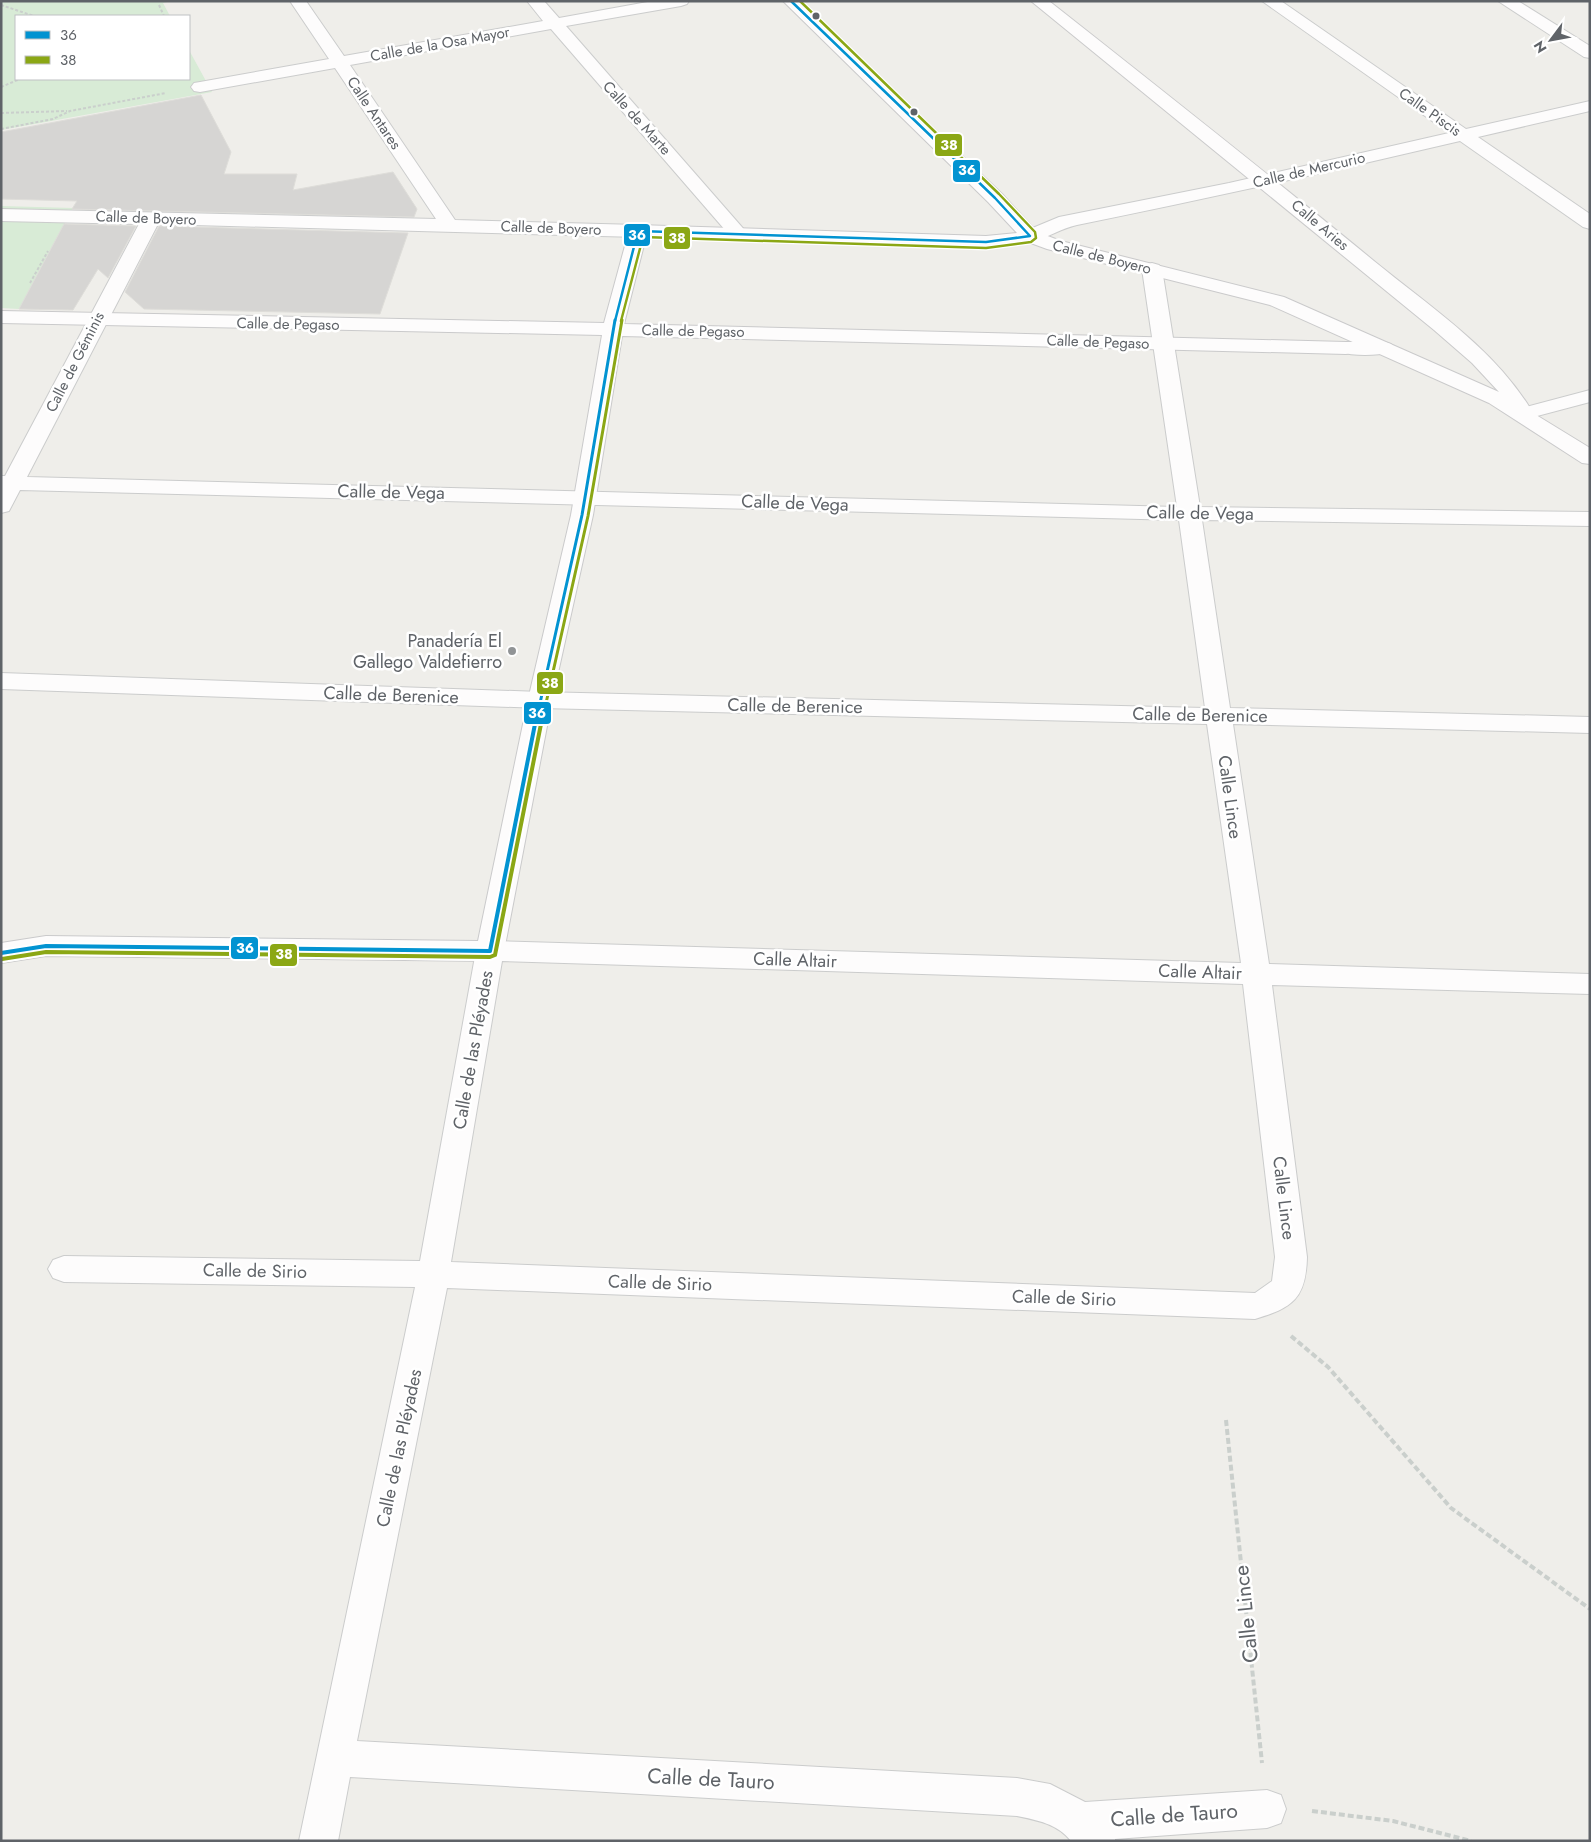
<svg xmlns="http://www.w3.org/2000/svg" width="1591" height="1842" font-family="Jost,sans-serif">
<rect width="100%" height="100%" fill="#efeeea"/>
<g fill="#d8ebd6">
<path d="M1 1H172L163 3 170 16H16V79H189V50L212 92 1 130Z"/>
<path d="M1 206 73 208 19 309 1 308Z"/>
</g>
<g fill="#d6d5d3" stroke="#deddd9">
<path d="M201 95 231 152 224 174H297L293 190 393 172 417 209 414 217 72 209 77 201 1 199V132Z"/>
<path d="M64 224 136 226 108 278 98 269 73 310 19 309Z"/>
<path d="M159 226 408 233 380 314 144 309 125 292Z"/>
</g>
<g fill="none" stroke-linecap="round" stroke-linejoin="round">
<defs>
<g id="street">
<path d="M290 1H306L344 56 543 21 527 1H544L559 18 653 1H689L687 4 681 6 566 26 748 234 746 238 739 240 732 238 551 29 350 65 455 220 638 225 645 227 647 231 645 235 638 237 158 224 27 477 1177 507 1142 269 1145 265 1152 263 1159 265 1162 269 1200 507 1590 512V526L1202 520 1230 708 1590 717V733L1233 724 1269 964 1590 974V994L1272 985 1307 1257C1306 1299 1292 1308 1255 1319L447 1288 357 1741 1017 1778 1050 1784 1085 1802 1267 1790 1281 1795 1286 1809 1281 1823 1267 1828 1115 1839V1841H1071C1058 1824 1037 1820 1017 1816L350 1777 338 1841H299L415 1287 64 1282 53 1278 48 1269 53 1260 64 1256 420 1261 476 951 480 944 490 941 1241 963 1207 724 540 708 1 689V673L540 692 1205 708 1179 520 20 490 9 511 1 513V476H5L139 224 1 221V209L436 219 335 68 200 92 194 91 191 87 194 83 200 82 329 59ZM502 961 1243 984 1275 1257 1272 1281 1255 1293 451 1262Z"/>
<path d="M1262 1H1281L1466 129 1590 101V111L1478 137 1590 214V229L1583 227 1460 141C1333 171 1205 199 1077 225 1060 228 1040 244 1023 240L1021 236 1023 232 1059 217 1229 183 1449 133Z"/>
<path d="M1498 1H1518L1590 46V58L1584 57Z"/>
<path d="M1346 342H1384L1391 344 1394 348 1391 352C1376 356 1354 356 1339 352L1336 348 1339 344Z"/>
<path d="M1590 390V402L1522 420 1515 418 1511 414 1515 410Z"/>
</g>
<path id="secondary" d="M783 1H800L1002 194 1037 232 1061 241 1284 297 1499 392 1472 363 1434 330 1031 1H1049C1158 87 1267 173 1374 261 1429 306 1492 347 1530 408L1528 410 1590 448V464L1582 463 1489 403 1270 305 1047 249 1028 242 986 248 646 237 624 324 1346 342 1353 344 1356 348 1353 352 1346 354 622 336 593 515 552 700 504 951 500 958 490 961 46 956 1 963V943L46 936 478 941 528 700 571 515 602 335 1 323V311L604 323 629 231 631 227 638 225 986 236 1017 233 988 202Z"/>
</defs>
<use href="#street" stroke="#cbcccc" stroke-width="2"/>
<use href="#secondary" stroke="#cacacb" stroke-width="2"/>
<g stroke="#cacfcc" stroke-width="2" stroke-dasharray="3 2" stroke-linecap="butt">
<path d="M1 5 34 16"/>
<path d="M159 5 164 16"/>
<path d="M1 87 20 79"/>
<path d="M1 113 67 111"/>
<path d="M1 129 53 119 70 111 166 93"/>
<path d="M30 283 48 251"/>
</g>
<g stroke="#cacfcc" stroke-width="4" stroke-dasharray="6 3" stroke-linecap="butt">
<path d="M1291 1336 1328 1367 1451 1508 1590 1609"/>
<path d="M1226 1420 1262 1763"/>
<path d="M1312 1811 1393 1821 1471 1841"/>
</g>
<use href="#street" fill="#fdfcfc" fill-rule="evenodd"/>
<use href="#secondary" fill="#fdfcfc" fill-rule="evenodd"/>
<defs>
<path id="bus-1-far2" d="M615 321 638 231 986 242 1030 236 995 198 791 1"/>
<path id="bus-1-far1" d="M536 721 582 515 615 320"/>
<path id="bus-1" d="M1 953 46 946 490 951 536 719"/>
<path id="bus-2-far2" d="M621 321 643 237 986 248 1031 242 1036 238 1035 232 999 194 800 1"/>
<path id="bus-2-far1" d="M542 721 588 516 622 320"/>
<path id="bus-2" d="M2 959 46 952 490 957 495 955 542 719"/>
</defs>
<use href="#bus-1-far2" stroke="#fff" stroke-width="5"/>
<use href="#bus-1-far1" stroke="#fff" stroke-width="6"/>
<use href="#bus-1" stroke="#fff" stroke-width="8"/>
<use href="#bus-2-far2" stroke="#fff" stroke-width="5"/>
<use href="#bus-2-far1" stroke="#fff" stroke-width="6"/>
<use href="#bus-2" stroke="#fff" stroke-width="8"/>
<use href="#bus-1-far2" stroke="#0293d1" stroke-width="2.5"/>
<use href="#bus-1-far1" stroke="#0293d1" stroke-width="3"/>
<use href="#bus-1" stroke="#0293d1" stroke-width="4"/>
<use href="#bus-2-far2" stroke="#8ba715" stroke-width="2.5"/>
<use href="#bus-2-far1" stroke="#8ba715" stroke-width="3"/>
<use href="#bus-2" stroke="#8ba715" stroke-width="4"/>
</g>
<g fill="#5f6368" stroke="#fff" stroke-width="2">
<circle cx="816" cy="16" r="4.5"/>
<circle cx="914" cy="112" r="4.5"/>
</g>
<circle fill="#919496" stroke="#fff" stroke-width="2" cx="512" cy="651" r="5"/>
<g text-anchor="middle" stroke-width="5" stroke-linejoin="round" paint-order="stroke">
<g font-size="15" fill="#5f6368" stroke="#fff">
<text transform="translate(440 44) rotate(-10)" y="5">Calle de la Osa Mayor</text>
<text transform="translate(1430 112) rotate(35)" y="5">Calle Piscis</text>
<text transform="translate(374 113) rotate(56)" y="5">Calle Antares</text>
<text transform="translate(637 118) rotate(48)" y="5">Calle de Marte</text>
<text transform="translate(1309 170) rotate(-13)" y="5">Calle de Mercurio</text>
<text transform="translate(146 218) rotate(2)" y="5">Calle de Boyero</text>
<text transform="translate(1320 225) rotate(40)" y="5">Calle Aries</text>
<text transform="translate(551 228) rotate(2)" y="5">Calle de Boyero</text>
<text transform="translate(1102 257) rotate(14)" y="5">Calle de Boyero</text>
<text transform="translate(288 324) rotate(1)" y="5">Calle de Pegaso</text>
<text transform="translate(693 331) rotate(1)" y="5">Calle de Pegaso</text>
<text transform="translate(1098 342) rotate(2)" y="5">Calle de Pegaso</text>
<text transform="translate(75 362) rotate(-63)" y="5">Calle de Géminis</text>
</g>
<g font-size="18" fill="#5f6368" stroke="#fff">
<text transform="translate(391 492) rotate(1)" y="6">Calle de Vega</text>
<text transform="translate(795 503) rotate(2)" y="6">Calle de Vega</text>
<text transform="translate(1200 513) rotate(1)" y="6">Calle de Vega</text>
<text transform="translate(391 695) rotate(2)" y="6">Calle de Berenice</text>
<text transform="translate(795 706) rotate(1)" y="6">Calle de Berenice</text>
<text transform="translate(1200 715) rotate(1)" y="6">Calle de Berenice</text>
<text transform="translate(1230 797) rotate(82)" y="6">Calle Lince</text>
<text transform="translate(795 960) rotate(2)" y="6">Calle Altair</text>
<text transform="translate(1200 972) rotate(2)" y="6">Calle Altair</text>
<text transform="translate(473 1050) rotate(-80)" y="6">Calle de las Pléyades</text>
<text transform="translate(1284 1198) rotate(83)" y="6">Calle Lince</text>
<text transform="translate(255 1271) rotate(1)" y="6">Calle de Sirio</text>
<text transform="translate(660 1283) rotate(2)" y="6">Calle de Sirio</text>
<text transform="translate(1064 1298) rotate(2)" y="6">Calle de Sirio</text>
<text transform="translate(399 1448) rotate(-78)" y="6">Calle de las Pléyades</text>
</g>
<g font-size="18" fill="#5f6368" stroke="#fff" text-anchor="end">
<text x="502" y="647">Panadería El<tspan x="502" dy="21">Gallego Valdefierro</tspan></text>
</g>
<g font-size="21" fill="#5f6368" stroke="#fff">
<text transform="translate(1246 1614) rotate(-96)" y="7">Calle Lince</text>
<text transform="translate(711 1779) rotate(3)" y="7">Calle de Tauro</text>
<text transform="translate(1174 1815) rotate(-4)" y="7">Calle de Tauro</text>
</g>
</g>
<g stroke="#fff" stroke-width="2">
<rect x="934" y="133" width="29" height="24" rx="5" fill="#8ba715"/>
<rect x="952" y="159" width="29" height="24" rx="5" fill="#0293d1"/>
<rect x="623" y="223" width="28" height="24" rx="5" fill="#0293d1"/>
<rect x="663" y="226" width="28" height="24" rx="5" fill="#8ba715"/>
<rect x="536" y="671" width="28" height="24" rx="5" fill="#8ba715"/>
<rect x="523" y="701" width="29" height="24" rx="5" fill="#0293d1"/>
<rect x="230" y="936" width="29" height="24" rx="5" fill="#0293d1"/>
<rect x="269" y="943" width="29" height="24" rx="5" fill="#8ba715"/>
</g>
<g font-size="14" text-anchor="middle" font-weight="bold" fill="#fff">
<text x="949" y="150">38</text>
<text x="967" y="175">36</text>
<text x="637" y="240">36</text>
<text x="677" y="243">38</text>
<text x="550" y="688">38</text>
<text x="537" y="718">36</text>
<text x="245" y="953">36</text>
<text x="284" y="959">38</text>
</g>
<rect width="1591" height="1842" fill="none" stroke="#5f6368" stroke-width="5"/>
<rect x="15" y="15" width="175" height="65" fill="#ffffff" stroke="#bfc1c3"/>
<rect x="25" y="31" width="25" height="8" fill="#0293d1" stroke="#bfc1c3"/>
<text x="60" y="40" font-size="15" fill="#5f6368">36</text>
<rect x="25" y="56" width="25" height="8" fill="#8ba715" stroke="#bfc1c3"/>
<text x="60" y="65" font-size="15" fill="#5f6368">38</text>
<g transform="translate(1551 40) rotate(238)" stroke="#ffffff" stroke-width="4" paint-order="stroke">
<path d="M0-4L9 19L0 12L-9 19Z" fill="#5f6368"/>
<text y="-8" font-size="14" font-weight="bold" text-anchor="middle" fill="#5f6368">N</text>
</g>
</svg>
